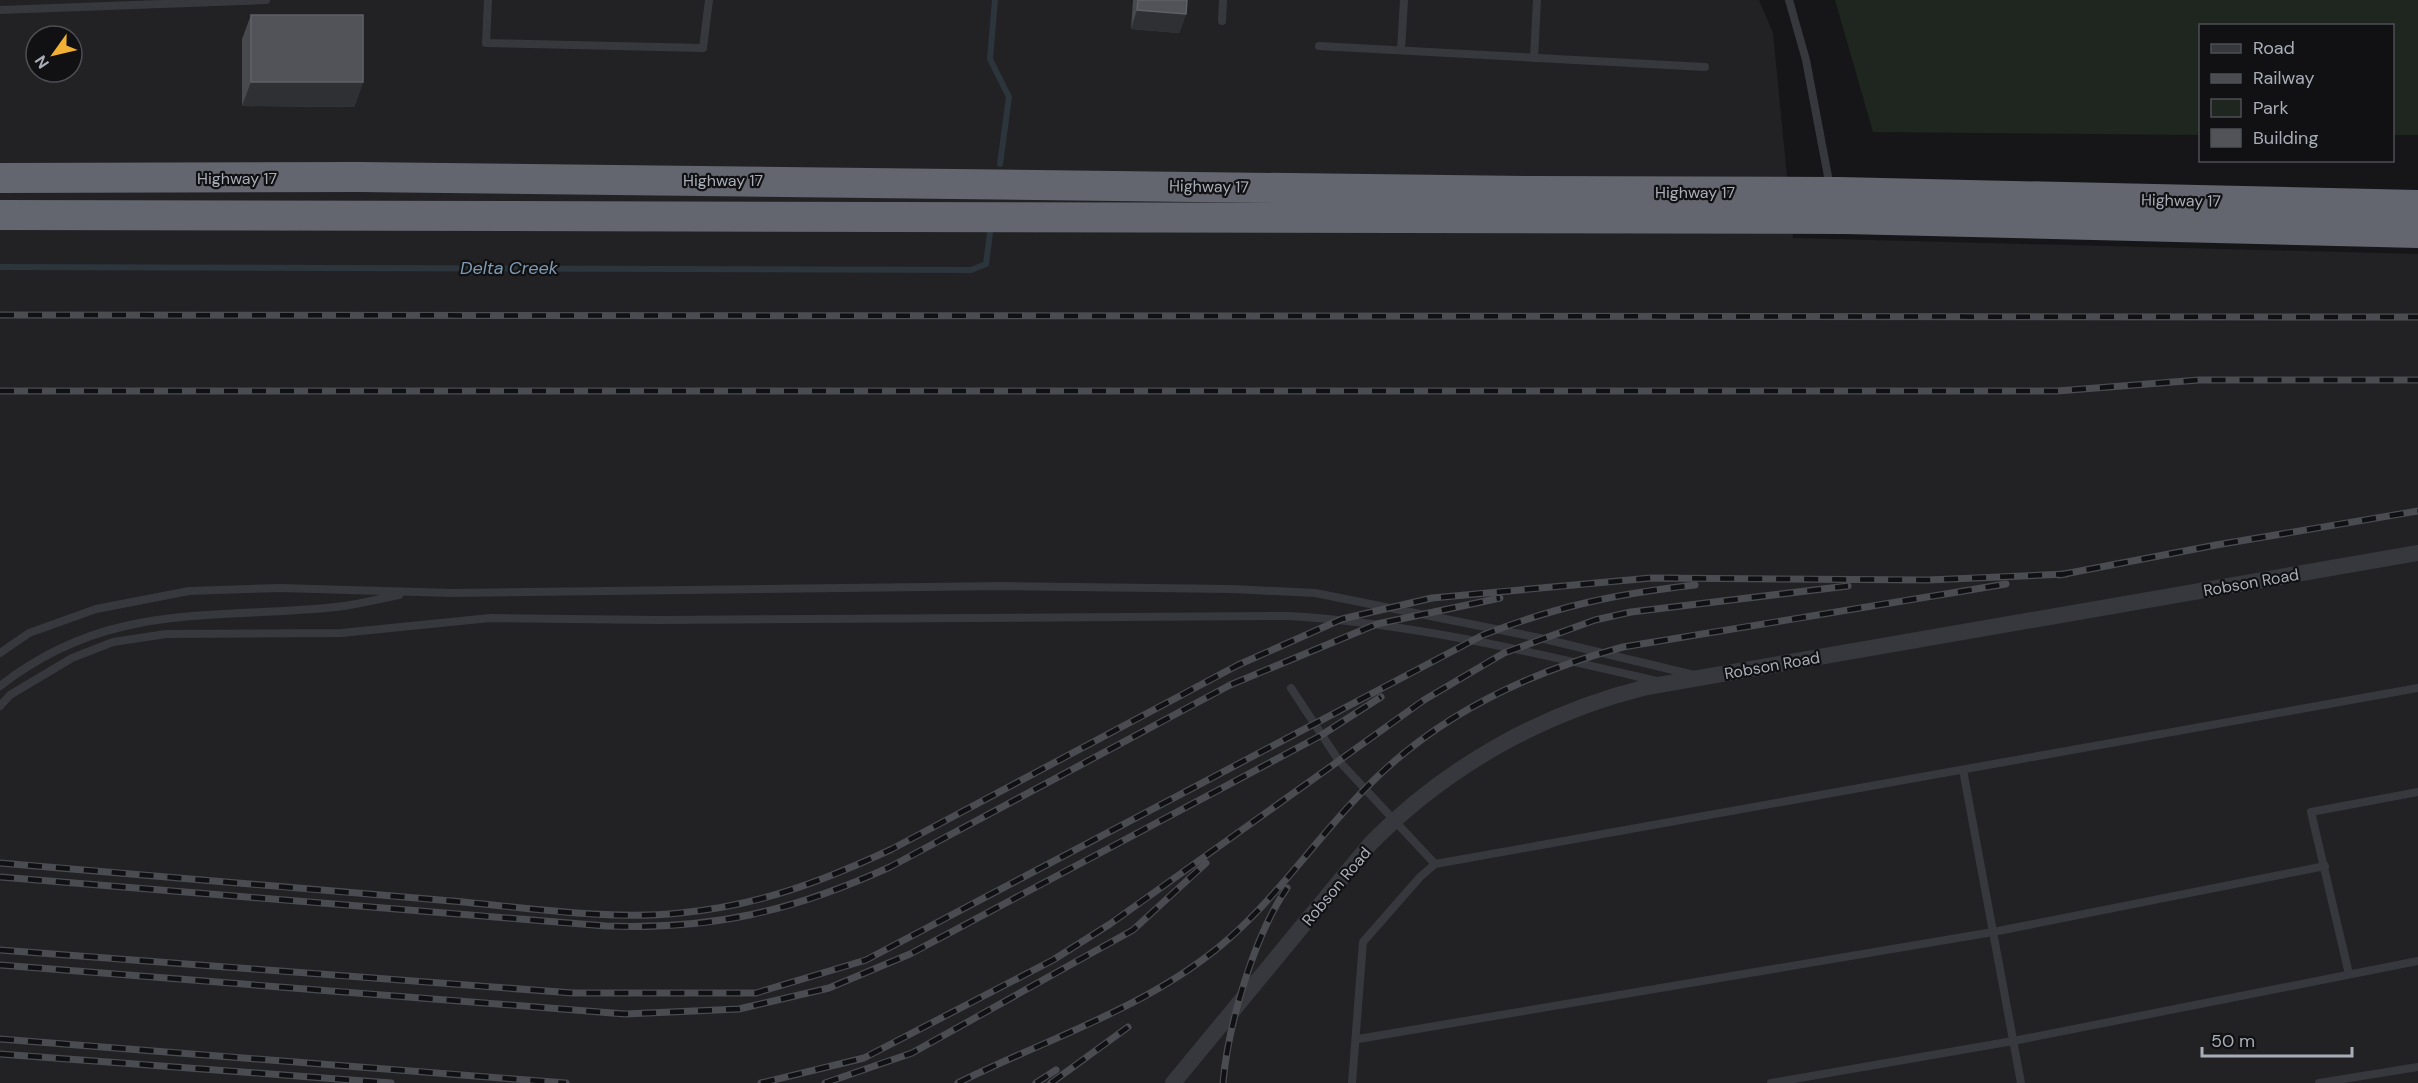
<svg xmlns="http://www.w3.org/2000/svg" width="2418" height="1083" font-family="'DM Sans',sans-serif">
<rect width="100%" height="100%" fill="#161618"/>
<path fill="#222225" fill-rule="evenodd" d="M0 0H1759L1773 33 1793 238 2418 254V1083H0ZM36 36H72V72H36Z"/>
<path fill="#1e261f" d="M1835 0H2418V135H2393L2392 26H2200V135L1873 132Z"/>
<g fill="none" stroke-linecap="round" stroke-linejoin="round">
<g stroke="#2c353c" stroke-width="6">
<path d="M995 0 990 59 1009 97 1000 164"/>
<path d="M0 267 971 270 986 264 990 233"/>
</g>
<g stroke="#37383d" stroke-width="8">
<path d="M488 0 486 43 703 48 709 0"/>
<path d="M1789 0 1806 60 1830 187"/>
<path d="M0 10 266 0"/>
<path d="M1222 21 1223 0"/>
<path d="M1319 46 1705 67"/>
<path d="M1401 50 1404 0"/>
<path d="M1534 58 1537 0"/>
<path d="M0 653 29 633 96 609 189 591 280 588 452 593 1004 586 1231 589 1315 593 1540 638 1694 675"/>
<path d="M0 686C109 601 209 620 336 607 357 605 378 599 399 595"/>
<path d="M1291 688 1339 761 1435 864"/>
<path d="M0 706 10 695 72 658 113 642 166 634 341 633 490 618 658 620 1288 616C1412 623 1536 653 1657 681"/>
<path d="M1963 770 2021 1083"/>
<path d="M2349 974 2311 812 2418 792"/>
<path d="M1358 1039 1993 932 2325 866"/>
<path d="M1352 1083 1363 942 1420 877 1435 864 2418 688"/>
<path d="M1771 1083 2013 1041 2418 961"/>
<path d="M2319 1083 2418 1067"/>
</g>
<path stroke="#37383d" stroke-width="16" d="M1173 1083 1371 843C1447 766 1542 713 1647 687L2418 553"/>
<g stroke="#63666e" stroke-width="30">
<path d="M0 178 358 177 1532 191 1839 192 2418 205"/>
<path d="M0 215 1846 219 2418 233"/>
</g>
<defs>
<g id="rail">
<path d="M0 315 2418 317"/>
<path d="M0 391H2057L2199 380H2418"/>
<path d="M2059 575 2216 545 2418 511"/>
<path d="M0 863C147 875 293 888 440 900 517 906 604 921 680 913 760 905 821 882 892 849L1238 665 1342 619 1432 598 1651 578 1928 580 2066 574"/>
<path d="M0 877 606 926C713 930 793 911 890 867L1230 685 1377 624 1500 598"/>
<path d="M0 950 573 993H756L866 960 1483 635C1558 606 1615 594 1695 585"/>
<path d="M0 965 625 1014 739 1009 829 988 910 954 1320 736 1381 697"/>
<path d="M0 1039 566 1083"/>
<path d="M0 1054 391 1083"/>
<path d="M761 1083 864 1058 1053 960 1110 924 1424 700 1504 653 1595 620 1631 612 1848 586"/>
<path d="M825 1083 912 1053 1133 930 1206 863"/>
<path d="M958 1083C1046 1039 1142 1010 1219 947 1275 901 1314 841 1364 790 1434 717 1526 673 1623 647L2006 584"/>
<path d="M1036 1083 1056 1070"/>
<path d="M1051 1083 1128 1027"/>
<path d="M1223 1083C1228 1025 1254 936 1287 888"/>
</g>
</defs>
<use href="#rail" stroke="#4a4c52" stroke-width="7"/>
<use href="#rail" stroke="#111113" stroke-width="4.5" stroke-dasharray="14" stroke-linecap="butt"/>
</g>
<g fill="#47494d">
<path d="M1133 0H1187L1186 14 1179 33 1131 29Z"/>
<path d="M251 15 363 82 354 107 242 106V39Z"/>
</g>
<g fill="#2f3033">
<path d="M1137 10 1186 14 1179 33 1131 29Z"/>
<path d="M251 82H363L354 107 242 106Z"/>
</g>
<g fill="#525359" stroke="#5f6168" stroke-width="1.5">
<path d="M1138 0H1187L1186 14 1137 10Z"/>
<rect x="251" y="15" width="112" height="67"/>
</g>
<g text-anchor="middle" stroke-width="4.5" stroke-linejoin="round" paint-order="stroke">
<g font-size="16" fill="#a8adb8" stroke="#111113">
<text x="237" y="184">Highway 17</text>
<text x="723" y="186">Highway 17</text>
<text transform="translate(1209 186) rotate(1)" y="6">Highway 17</text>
<text x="1695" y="198">Highway 17</text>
<text transform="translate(2181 200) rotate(1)" y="6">Highway 17</text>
<text transform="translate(2251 582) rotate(-10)" y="6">Robson Road</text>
<text transform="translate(1772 665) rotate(-10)" y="6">Robson Road</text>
<text transform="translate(1336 886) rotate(-50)" y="6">Robson Road</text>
</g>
<g font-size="18" font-style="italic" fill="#7f9bb3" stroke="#111113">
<text x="509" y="274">Delta Creek</text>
</g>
</g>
<rect x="2199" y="24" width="195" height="138" fill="#111113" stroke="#4d4f55" stroke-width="1.5"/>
<rect x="2211" y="44" width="30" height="9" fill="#37383d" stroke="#4d4f55" stroke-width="1.5"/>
<text x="2253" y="54" font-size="18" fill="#a8adb8">Road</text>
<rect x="2211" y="74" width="30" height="9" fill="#4a4c52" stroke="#4d4f55" stroke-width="1.5"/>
<text x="2253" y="84" font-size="18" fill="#a8adb8">Railway</text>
<rect x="2211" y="99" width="30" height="18" fill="#1e261f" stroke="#4d4f55" stroke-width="1.5"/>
<text x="2253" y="114" font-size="18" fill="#a8adb8">Park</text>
<rect x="2211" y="129" width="30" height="18" fill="#525359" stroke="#4d4f55" stroke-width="1.5"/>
<text x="2253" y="144" font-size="18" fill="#a8adb8">Building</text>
<g transform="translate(54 54) rotate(236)"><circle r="28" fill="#111113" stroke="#4d4f55" stroke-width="1.5"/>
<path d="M0-4.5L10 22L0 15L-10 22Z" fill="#f2b134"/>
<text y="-9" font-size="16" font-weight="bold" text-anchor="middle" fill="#a8adb8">N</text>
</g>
<path d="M2202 1047v9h150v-9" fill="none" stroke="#a8adb8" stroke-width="3"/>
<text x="2211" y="1047" font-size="18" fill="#a8adb8" stroke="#111113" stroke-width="4.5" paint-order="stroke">50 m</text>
</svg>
